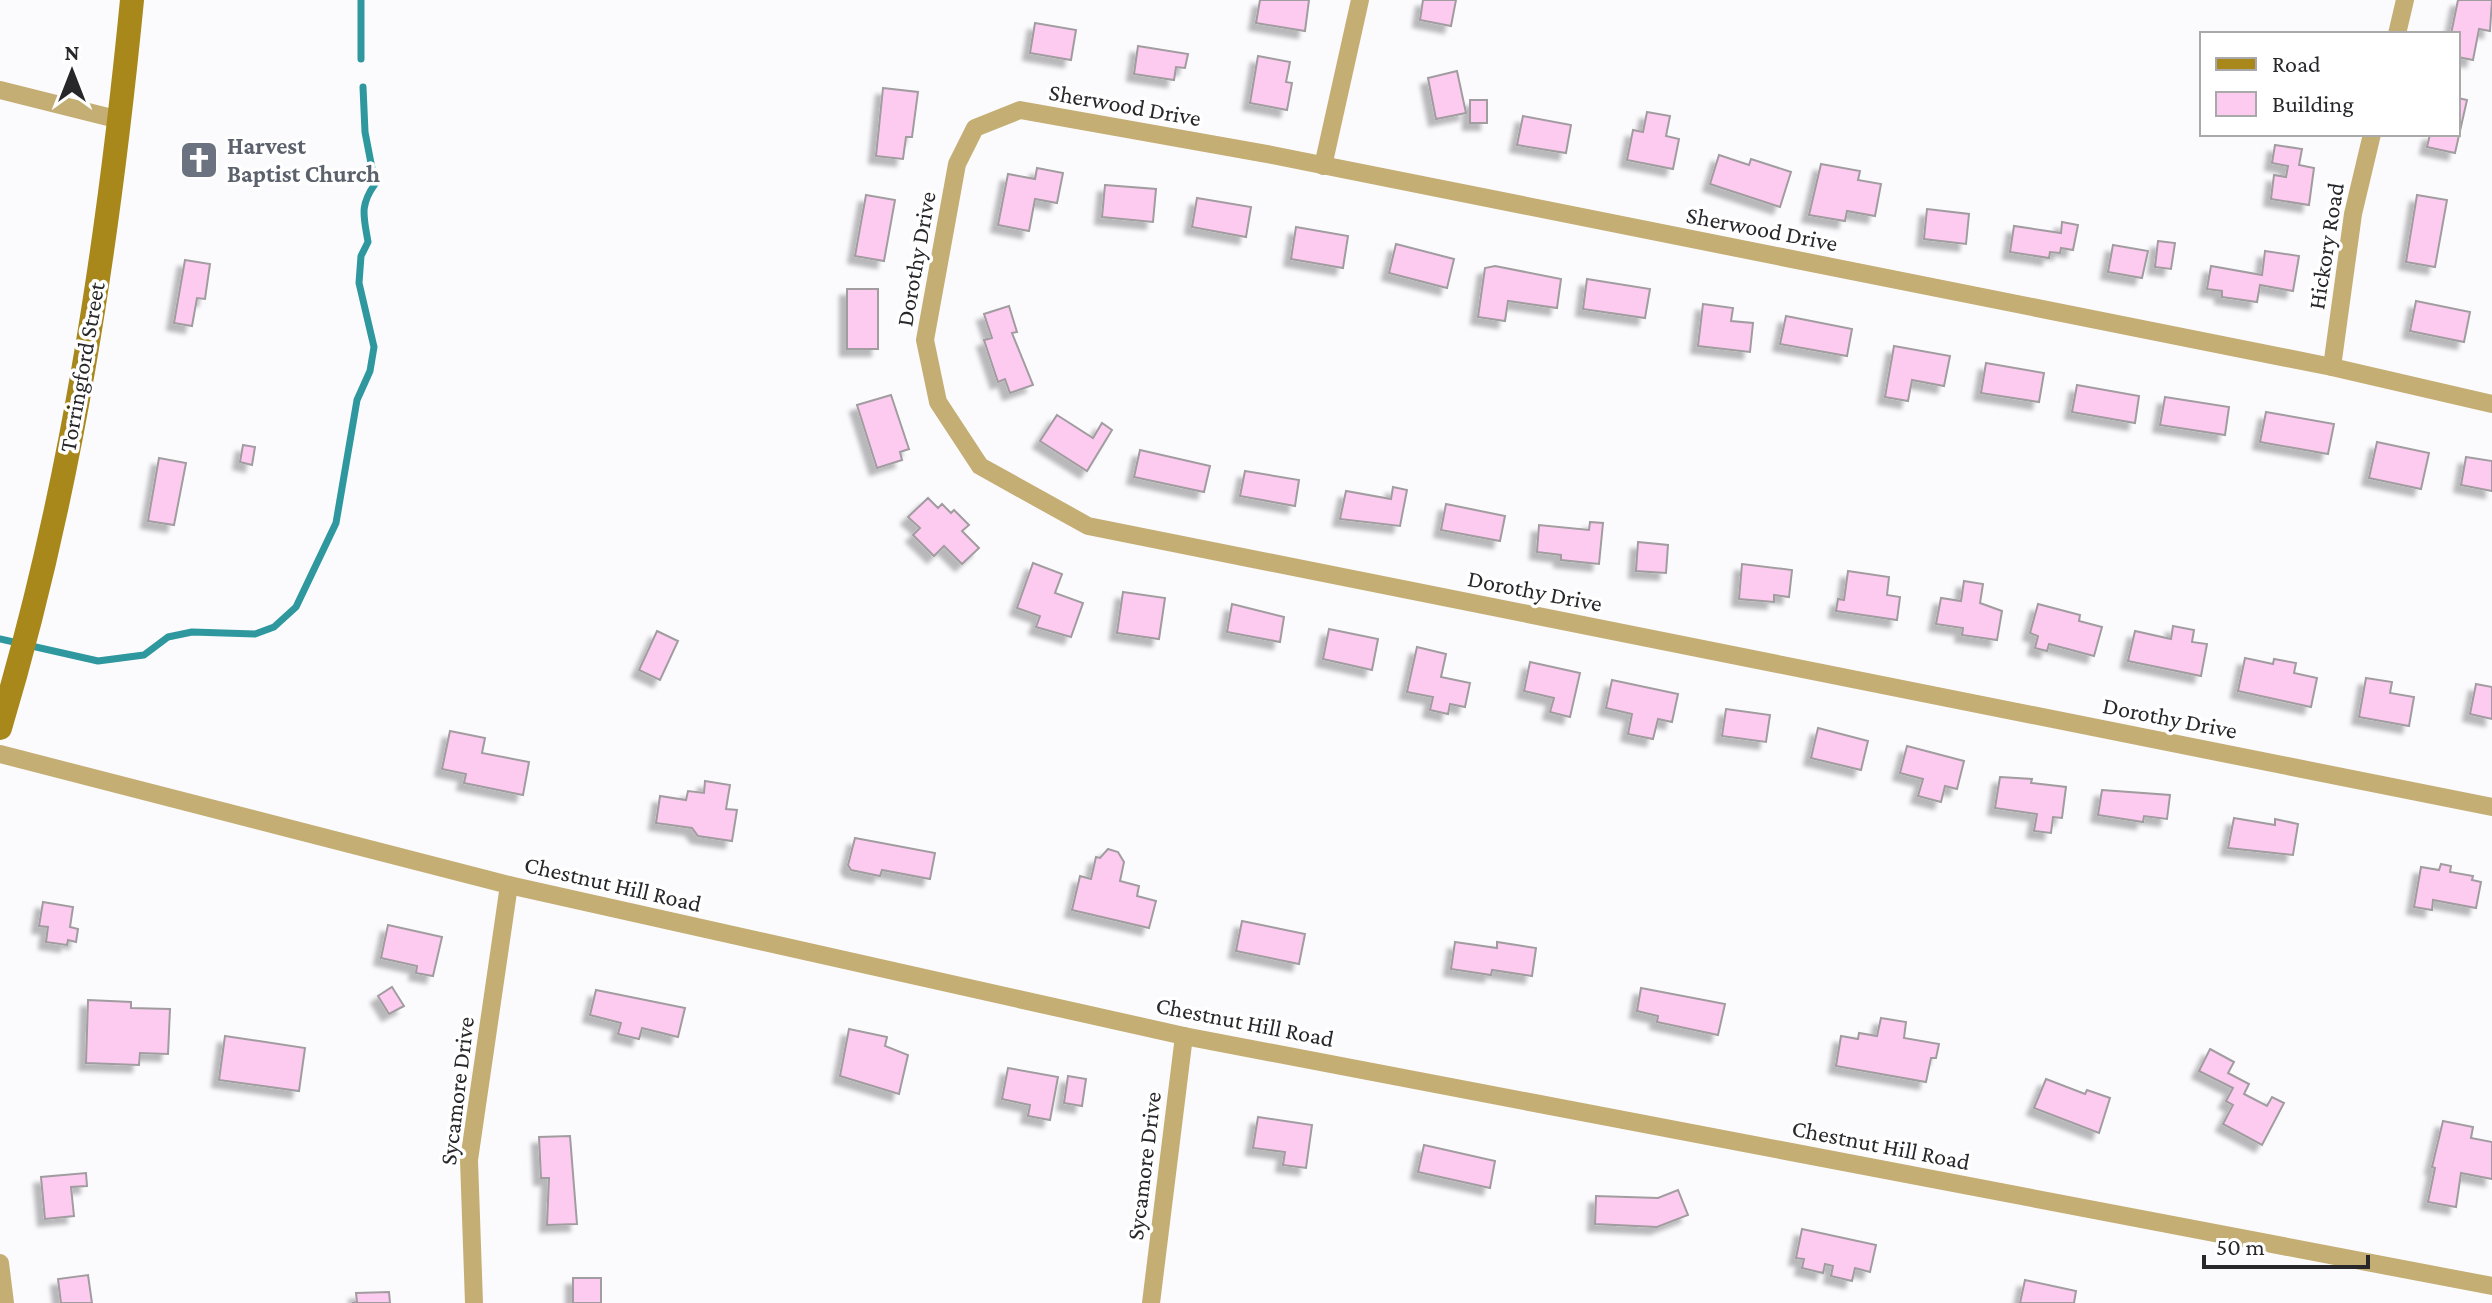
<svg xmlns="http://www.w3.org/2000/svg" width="2492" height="1303" font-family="'Crimson Pro',serif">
<defs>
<filter id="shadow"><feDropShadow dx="-7" dy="7" stdDeviation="2" flood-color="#0004"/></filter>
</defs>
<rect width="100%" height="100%" fill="#fbfbfe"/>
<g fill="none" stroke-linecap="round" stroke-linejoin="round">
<g stroke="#2e989e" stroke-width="7">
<path d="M361 59V0"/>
<path d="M0 639 98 661 144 655 168 637 192 632 255 634 274 627 296 607 336 523 357 400 370 371 374 347 359 283 361 256 368 242C364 217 359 206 375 184L365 132 363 87"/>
</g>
</g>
<g fill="#fdcbef" stroke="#a19c9f" stroke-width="2" filter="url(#shadow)">
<path d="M1260 0H1309L1305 31 1256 23Z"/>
<path d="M1423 0H1456L1451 26 1420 20Z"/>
<path d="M2458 0H2492L2490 31 2479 29 2473 60 2458 57V34H2451Z"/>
<path d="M1035 23 1076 30 1071 60 1030 53Z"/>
<path d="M1138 46 1188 54 1185 68 1176 67 1174 80 1134 74Z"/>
<path d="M1258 56 1290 62 1286 82 1292 83 1287 110 1250 103Z"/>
<path d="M1457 71 1466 113 1436 119 1428 78Z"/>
<path d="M883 88 918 92 912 137H906L903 159 876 156Z"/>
<path d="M2458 98 2467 100 2455 153 2427 147 2430 134H2458Z"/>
<rect x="1470" y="100" width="17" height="23"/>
<path d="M1647 112 1670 116 1666 136 1679 139 1673 169 1627 160 1633 130 1643 132Z"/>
<path d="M1523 116 1571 125 1566 153 1517 145Z"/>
<path d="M2275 145 2302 149 2299 165 2314 168 2309 205 2271 199 2274 175 2286 177 2288 166 2272 163Z"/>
<path d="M1719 155 1749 165 1751 159 1791 172 1780 207 1710 184Z"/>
<path d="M1821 164 1860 171 1858 180 1881 184 1875 216 1847 211 1845 221 1809 215Z"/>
<path d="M1037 168 1063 173 1057 203 1035 199 1029 231 998 225 1008 174 1035 179Z"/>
<path d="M1105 185 1156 189 1153 222 1102 217Z"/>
<path d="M866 195 895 200 884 261 855 256Z"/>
<path d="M2417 195 2447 200 2435 267 2406 262Z"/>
<path d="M1197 198 1251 207 1246 237 1192 227Z"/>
<path d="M1927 209 1969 214 1966 244 1924 239Z"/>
<path d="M2062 222 2078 225 2073 250 2061 248 2060 253 2050 252 2049 258 2010 252 2014 226 2061 233Z"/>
<path d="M1296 227 1348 236 1343 268 1291 259Z"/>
<path d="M2158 241 2175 243 2171 269 2155 267Z"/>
<path d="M1396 244 1454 259 1447 288 1389 273Z"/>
<path d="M2113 245 2148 251 2142 278 2108 272Z"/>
<path d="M2265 251 2299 256 2293 291 2260 285 2257 302 2222 297V291L2207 289 2211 266 2262 275Z"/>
<path d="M185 260 210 264 205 299 197 298 192 326 174 323Z"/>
<path d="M1495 266 1561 279 1557 308 1508 301 1505 321 1478 317 1485 268Z"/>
<path d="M1587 279 1650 289 1645 318 1583 309Z"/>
<rect x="847" y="289" width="31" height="60"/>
<path d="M2416 301 2470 312 2464 342 2410 331Z"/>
<path d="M1703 304 1733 308 1731 321 1753 323 1750 352 1698 346Z"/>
<path d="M1009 306 1017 332 1012 333 1033 385 1010 393 1005 379 998 382 984 340 992 338 984 314Z"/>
<path d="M1786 316 1852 329 1847 356 1780 344Z"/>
<path d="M1894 346 1950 356 1944 386 1912 380 1908 401 1885 397Z"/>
<path d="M1986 363 2044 373 2039 402 1981 393Z"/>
<path d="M2077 385 2139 396 2135 423 2072 412Z"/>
<path d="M891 395 909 449 900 452 902 460 877 468 857 405Z"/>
<path d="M2165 397 2229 407 2225 435 2160 425Z"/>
<path d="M2266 412 2334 424 2328 454 2260 442Z"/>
<path d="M1057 415 1093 438 1102 423 1112 430 1087 471 1040 441Z"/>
<path d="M2377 442 2429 453 2421 489 2369 478Z"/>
<path d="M243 445 255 447 252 465 240 462Z"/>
<path d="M1140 450 1210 466 1204 492 1134 477Z"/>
<path d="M2466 457 2492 461V491L2461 485Z"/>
<path d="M159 458 186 463 174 525 148 521Z"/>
<path d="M1245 471 1299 480 1295 506 1240 496Z"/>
<path d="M1393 487 1407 490 1400 526 1340 519 1346 491 1391 499Z"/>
<path d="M928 498 938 508 942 504 951 513 954 510 969 525 962 531 979 548 962 564 944 546 934 556 913 535 920 528 908 517Z"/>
<path d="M1446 504 1505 516 1500 541 1441 530Z"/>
<path d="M1590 522 1603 523 1599 564 1561 560V555L1537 552 1539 525 1589 530Z"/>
<path d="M1638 542 1668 545 1666 573 1636 571Z"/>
<path d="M1033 563 1062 574 1055 593 1083 603 1071 637 1036 627 1040 616 1017 608Z"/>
<path d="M1742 564 1792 570 1789 597 1774 595V602L1739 599Z"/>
<path d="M1848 571 1889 577 1887 595 1900 597 1897 620 1836 611 1838 599 1844 600Z"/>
<path d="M1964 581 1983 584 1980 603 2002 611 1997 640 1962 635 1963 628 1936 624 1941 598 1961 601Z"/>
<path d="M1123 592 1165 598 1159 639 1117 633Z"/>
<path d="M1232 604 1284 617 1280 642 1227 632Z"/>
<path d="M2038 604 2080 615 2079 621 2102 627 2094 656 2049 644 2047 651 2035 648 2038 636 2030 633Z"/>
<path d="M2173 626 2194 630 2192 642 2207 644 2201 676 2128 661 2135 631 2171 639Z"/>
<path d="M1329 629 1378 639 1372 670 1323 659Z"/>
<path d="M657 631 678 641 660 680 639 670Z"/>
<path d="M1417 647 1446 654 1441 677 1470 683 1465 707 1450 704 1448 714 1430 710 1433 697 1407 692Z"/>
<path d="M2245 658 2273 664 2274 659 2296 663 2294 673 2317 678 2311 707 2238 691Z"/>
<path d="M1530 662 1580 673 1570 717 1550 712 1554 698 1524 691Z"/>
<path d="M2366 678 2392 682 2390 693 2414 697 2409 726 2359 717Z"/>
<path d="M1612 680 1678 694 1672 722 1658 719 1653 739 1628 734 1632 714 1606 708Z"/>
<path d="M2476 684 2492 687V719L2470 714Z"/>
<path d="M1726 709 1770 715 1766 742 1722 736Z"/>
<path d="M1818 728 1868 741 1861 770 1811 758Z"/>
<path d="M450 731 485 738 482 753 529 762 523 795 464 783 466 774 442 769Z"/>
<path d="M1907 746 1964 761 1957 789 1945 786 1941 802 1918 796 1923 779 1900 773Z"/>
<path d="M2000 777 2032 779 2031 783 2066 787 2062 818 2053 817 2051 833 2034 831 2037 814 1995 808Z"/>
<path d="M705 781 730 785 726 809 737 810 732 841 698 836 692 828 656 823 660 796 686 800 688 791 704 793Z"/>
<path d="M2102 790 2170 795 2167 819 2144 816 2143 822 2098 815Z"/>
<path d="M2234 818 2275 825V819L2298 824 2293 855 2228 848Z"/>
<path d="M855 838 935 853 930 879 882 870 880 876 851 870 848 865Z"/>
<path d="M1108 849 1118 852 1124 862 1120 881 1139 886 1137 896 1156 901 1149 928 1072 910 1080 876 1091 879 1096 857 1100 858Z"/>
<path d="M2441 864 2451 866 2450 872 2473 876 2472 880 2481 882 2476 908 2433 900 2432 910 2414 907 2421 867 2439 870Z"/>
<path d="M43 902 73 907 70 927 78 929 76 942 68 940 67 945 46 942 48 927 39 926Z"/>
<path d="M1242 921 1305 934 1299 964 1236 951Z"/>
<path d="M388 925 442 937 433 976 416 973 417 966 381 958Z"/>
<path d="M1455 942 1497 948V942L1536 948 1532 976 1492 970 1491 975 1451 969Z"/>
<path d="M392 987 404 1006 389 1014 378 996Z"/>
<path d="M1641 988 1725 1004 1718 1035 1657 1022 1658 1016 1637 1011Z"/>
<path d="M596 990 685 1008 678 1037 642 1028 639 1039 618 1034 621 1023 590 1015Z"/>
<path d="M88 1000 131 1002V1008L170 1009 168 1054 140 1053 139 1065 86 1063Z"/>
<path d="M1881 1018 1906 1022 1904 1038 1939 1044 1936 1058H1931L1926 1082 1836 1066 1841 1036 1858 1039 1859 1033 1877 1036Z"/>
<path d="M849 1029 887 1037 885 1046 908 1055 899 1094 840 1076Z"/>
<path d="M225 1036 305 1048 299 1091 219 1080Z"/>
<path d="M2210 1049 2234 1062 2228 1073 2249 1084 2244 1094 2267 1106 2272 1097 2284 1103 2262 1145 2223 1124 2233 1105 2226 1101 2233 1088 2199 1071Z"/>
<path d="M1008 1068 1058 1077 1050 1120 1028 1116 1030 1105 1002 1099Z"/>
<path d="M1068 1076 1086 1079 1082 1106 1064 1103Z"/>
<path d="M2046 1079 2085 1094 2087 1090 2110 1098 2099 1133 2034 1108Z"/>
<path d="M1258 1117 1312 1125 1306 1168 1283 1165 1285 1152 1253 1148Z"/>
<path d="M2443 1121 2473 1127 2471 1138 2492 1142V1179L2461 1173 2456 1207 2428 1202 2435 1168 2432 1167Z"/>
<path d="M570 1136 577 1224 547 1225 549 1178H541L539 1137Z"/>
<path d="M1424 1145 1495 1161 1490 1188 1418 1172Z"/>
<path d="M86 1173 87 1186 71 1187 74 1216 45 1219 41 1177Z"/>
<path d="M1678 1190 1688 1215 1657 1227 1595 1224 1596 1196 1658 1198Z"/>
<path d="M1802 1229 1876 1245 1870 1272 1855 1268 1852 1281 1831 1276 1833 1266 1825 1264 1823 1273 1802 1268 1804 1259 1796 1258Z"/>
<path d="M88 1275 92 1303H61L58 1279Z"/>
<rect x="573" y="1278" width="28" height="25"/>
<path d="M2025 1280 2076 1291 2074 1303H2020Z"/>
<path d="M389 1292 390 1303H352L357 1302 356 1293Z"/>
</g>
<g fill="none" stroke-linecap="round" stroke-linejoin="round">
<g stroke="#c4ae73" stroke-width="18">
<path d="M2397 34 2405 0"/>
<path d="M0 90 120 120"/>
<path d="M1323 166 1360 0"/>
<path d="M2332 367 2353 214 2372 134"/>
<path d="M2492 404 2332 367 1272 155 1020 110 975 128 957 164 925 340 938 402 980 466 1088 526 2492 807"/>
<path d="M0 754 509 885 1184 1036 2492 1286"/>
<path d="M0 1263 5 1303"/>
<path d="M474 1303 469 1160 509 885"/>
<path d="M1151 1303 1184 1036"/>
</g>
<path stroke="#a8881b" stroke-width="24" d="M0 728C71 492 108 245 132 0"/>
</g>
<defs>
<symbol id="church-square" viewBox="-11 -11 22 22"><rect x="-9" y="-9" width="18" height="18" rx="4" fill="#6b7280" stroke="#fff"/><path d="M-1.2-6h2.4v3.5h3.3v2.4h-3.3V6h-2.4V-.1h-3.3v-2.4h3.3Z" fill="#fff"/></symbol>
</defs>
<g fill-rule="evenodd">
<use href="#church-square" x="177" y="138" width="44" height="44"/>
</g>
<g text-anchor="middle" stroke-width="7" stroke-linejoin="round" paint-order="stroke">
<g font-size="24" fill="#28272a" stroke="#fff">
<text transform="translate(1125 105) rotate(10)" y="8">Sherwood Drive</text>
<text transform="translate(1762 229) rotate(11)" y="8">Sherwood Drive</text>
<text transform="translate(2326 246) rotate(-81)" y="8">Hickory Road</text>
<text transform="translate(916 259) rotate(-80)" y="8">Dorothy Drive</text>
<text transform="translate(82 367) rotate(-80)" y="8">Torringford Street</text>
<text transform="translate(1535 591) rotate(11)" y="8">Dorothy Drive</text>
<text transform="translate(2170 718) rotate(11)" y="8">Dorothy Drive</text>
<text transform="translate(613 884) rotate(13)" y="8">Chestnut Hill Road</text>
<text transform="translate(1245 1022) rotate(11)" y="8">Chestnut Hill Road</text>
<text transform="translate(457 1091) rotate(-83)" y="8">Sycamore Drive</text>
<text transform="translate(1881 1145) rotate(11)" y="8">Chestnut Hill Road</text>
<text transform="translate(1144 1166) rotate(-83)" y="8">Sycamore Drive</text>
</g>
<g font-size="24" font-weight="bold" fill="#5b616d" stroke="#fff" text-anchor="start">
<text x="227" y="154">Harvest<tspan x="227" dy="28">Baptist Church</tspan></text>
</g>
</g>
<rect x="2200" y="32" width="260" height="104" fill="#ffffff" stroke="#a9a9aa" stroke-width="2"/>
<rect x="2216" y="58" width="40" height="12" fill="#a8881b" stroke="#a9a9aa" stroke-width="2"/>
<text x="2272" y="72" font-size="24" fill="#28272a">Road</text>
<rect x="2216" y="92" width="40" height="24" fill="#fdcbef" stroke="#a9a9aa" stroke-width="2"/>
<text x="2272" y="112" font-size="24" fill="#28272a">Building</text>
<g transform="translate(72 72)" stroke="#ffffff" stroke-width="6" paint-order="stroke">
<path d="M0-6L14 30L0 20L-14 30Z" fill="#28272a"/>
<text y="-12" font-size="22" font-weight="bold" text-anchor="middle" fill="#28272a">N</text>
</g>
<path d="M2204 1255v12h164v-12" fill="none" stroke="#28272a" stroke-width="4"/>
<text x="2216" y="1255" font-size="24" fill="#28272a" stroke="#ffffff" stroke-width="6" paint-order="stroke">50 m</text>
</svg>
